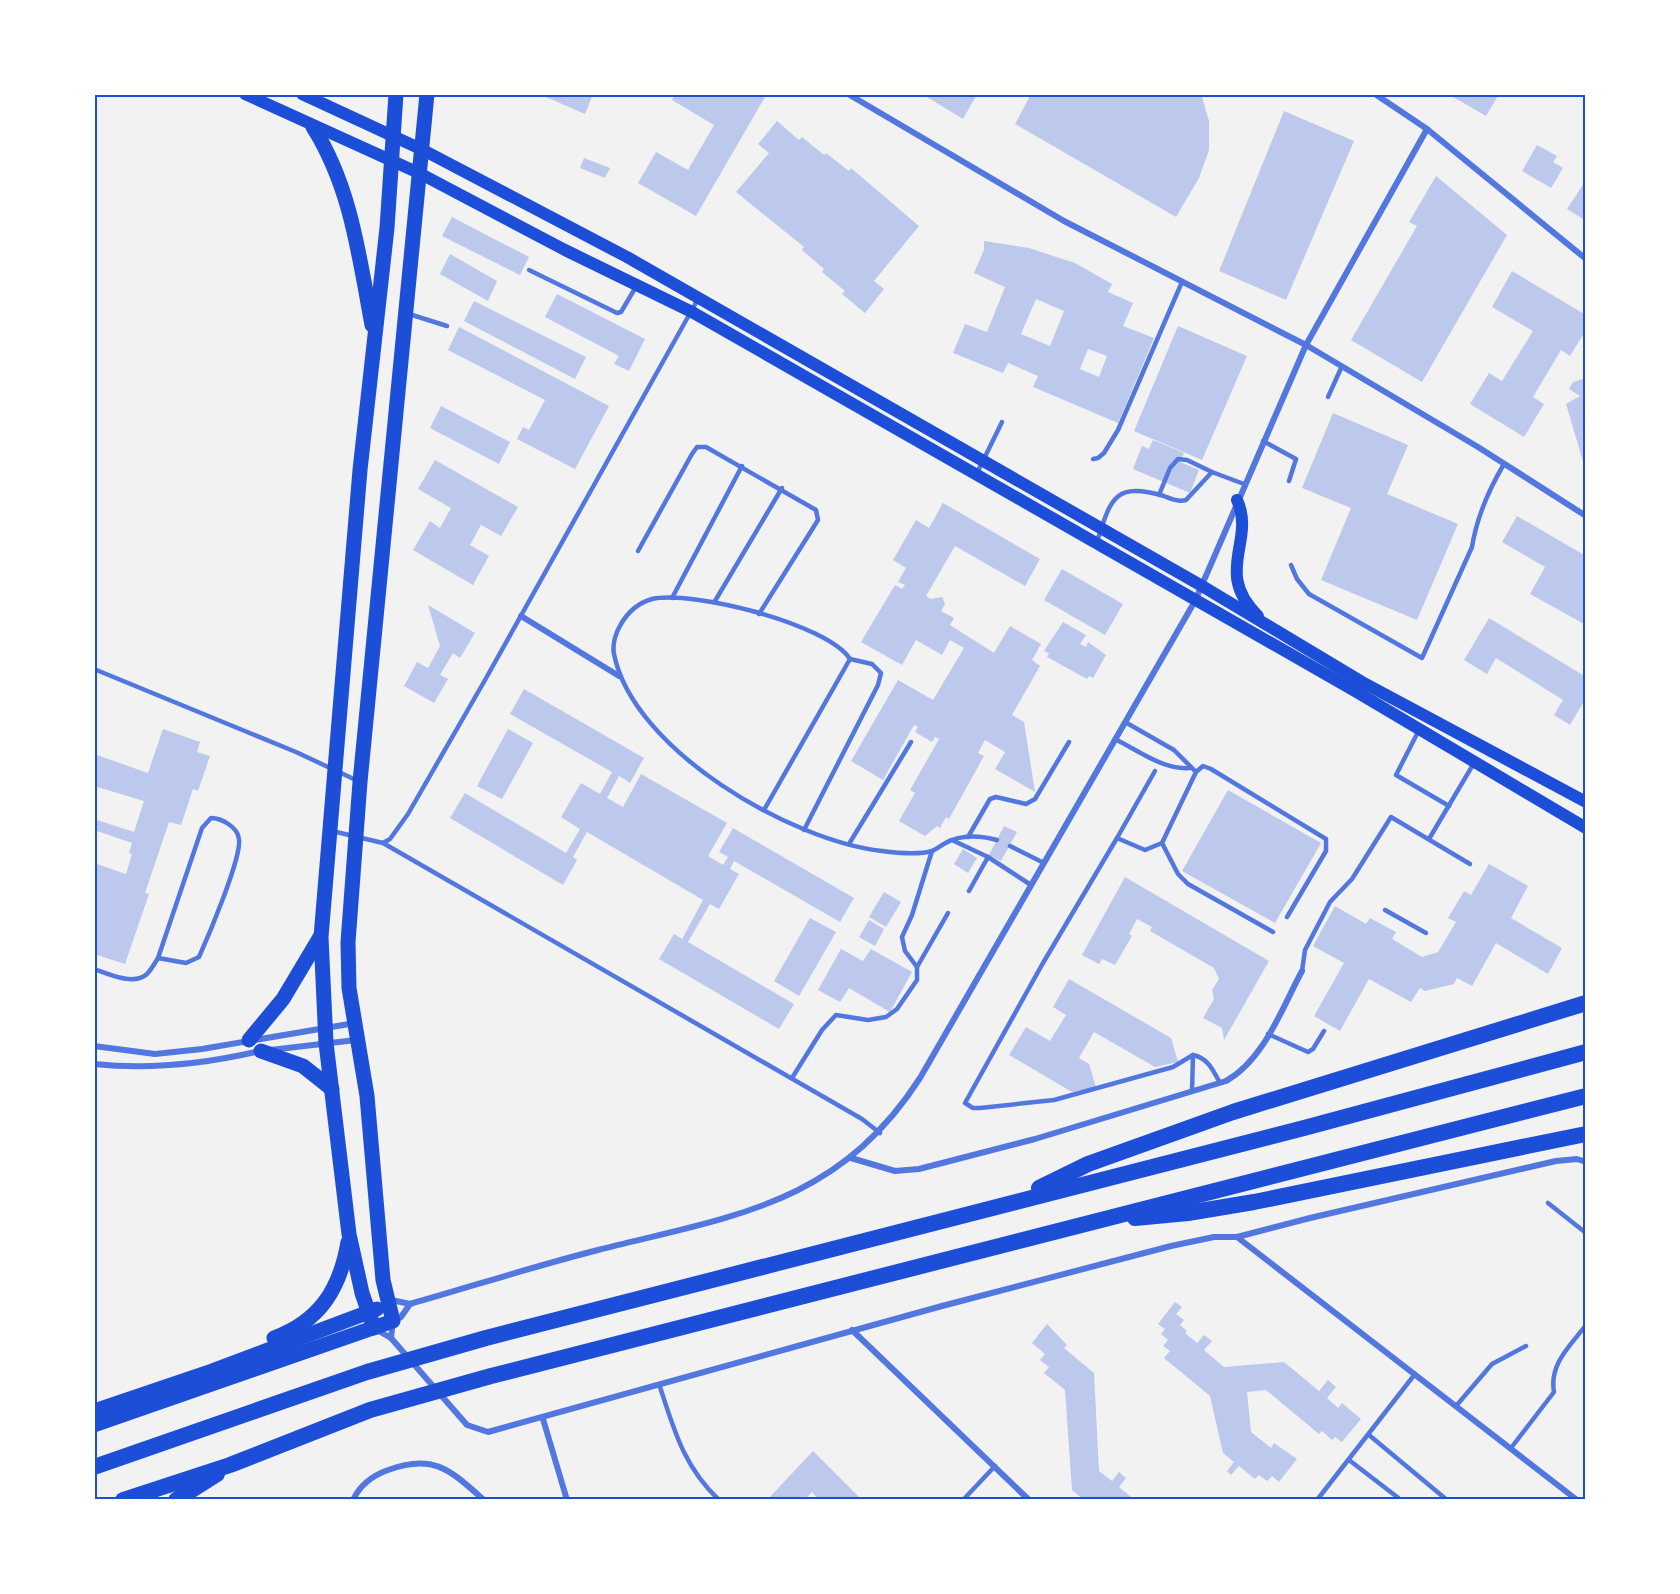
<svg xmlns="http://www.w3.org/2000/svg" width="1680" height="1594" font-family="Jost,sans-serif">
<rect width="100%" height="100%" fill="#f2f2f2"/>
<g fill="#bdc9ec" fill-rule="evenodd">
<path d="M539 94H593L585 114Z"/>
<path d="M675 94H760L765 97 696 216 638 183 656 152 688 170 714 125 672 100Z"/>
<path d="M922 94H977L963 119Z"/>
<path d="M1031 94H1201L1209 121V150L1199 178 1176 217 1015 124Z"/>
<path d="M1448 94H1499L1486 116Z"/>
<path d="M1284 111 1354 141 1286 300 1219 271Z"/>
<path d="M777 121 799 140 802 137 824 155 826 153 849 171 851 168 919 226 874 281 884 289 865 313 842 294 845 291 822 272 824 269 802 250 804 247 736 192 769 153 758 144Z"/>
<path d="M1537 145 1557 156 1553 162 1563 168 1551 188 1522 171Z"/>
<path d="M584 158 610 168 605 178 580 168Z"/>
<path d="M1436 176 1507 235 1422 382 1351 340 1417 226 1409 222Z"/>
<path d="M1586 180V221L1567 209Z"/>
<path d="M452 217 529 257 520 275 442 236Z"/>
<path d="M984 241 1029 248 1075 263 1112 284 1108 292 1133 303 1123 326 1154 338 1118 423 1033 387 1038 376 1008 363 1003 373 953 353 965 324 987 332 1005 287 974 273 984 250ZM1036 299 1064 311 1050 346 1021 334ZM1088 349 1107 356 1099 377 1080 369Z"/>
<path d="M450 254 497 281 488 301 440 274Z"/>
<path d="M1512 271 1586 315V330L1570 356 1561 350 1533 397 1544 404 1524 437 1470 404 1489 373 1502 381 1533 331 1492 307Z"/>
<path d="M557 294 645 339 629 371 614 364 619 356 545 317Z"/>
<path d="M474 301 586 357 575 379 464 321Z"/>
<path d="M1178 326 1247 356 1202 460 1134 431Z"/>
<path d="M459 327 609 406 575 469 517 439 523 427 529 430 545 400 448 350Z"/>
<path d="M1586 378V468H1585L1566 404 1580 396 1569 389 1573 382Z"/>
<path d="M441 406 510 442 499 464 430 428Z"/>
<path d="M1333 413 1408 445 1387 494 1458 524 1417 620 1321 580 1351 508 1302 488Z"/>
<path d="M1153 440 1184 453 1180 462 1199 470 1190 493 1133 469 1142 446 1149 449Z"/>
<path d="M435 460 518 507 501 536 481 525 470 545 489 556 473 585 413 550 430 521 440 528 451 508 418 489Z"/>
<path d="M943 503 1040 559 1025 586 955 546 926 596 931 599 942 597 945 604 941 611 954 618 950 625 994 653 1010 626 1041 644 1032 660 1040 666 1012 715 1024 722 1035 792 995 769 1005 752 985 740 978 753 984 756 949 819 946 817 940 828 937 826 925 836 899 821 915 793 910 790 939 739 935 737 932 742 915 732 918 727 914 725 883 780 851 761 898 680 933 700 964 648 950 640 942 655 916 640 902 665 861 642 895 585 902 589 905 585 898 582 906 568 893 560 916 520 929 528Z"/>
<path d="M1517 516 1586 556V625L1530 594 1545 567 1502 542Z"/>
<path d="M1062 569 1123 604 1105 635 1044 600Z"/>
<path d="M428 605 475 633 460 658 453 653 440 675 448 679 434 703 404 686 417 662 428 668 440 646Z"/>
<path d="M1489 618 1586 677V698L1570 725 1554 715 1563 700 1496 658 1487 674 1464 660Z"/>
<path d="M1063 622 1086 635 1080 644 1086 647 1088 642 1106 655 1093 678 1089 676 1087 679 1047 657 1049 653 1044 651Z"/>
<path d="M524 689 644 758 630 783 619 776 607 798 623 807 641 774 727 823 708 856 723 865 728 857 719 852 733 828 854 898 840 922 734 861 730 869 739 874 719 909 710 904 688 942 794 1004 779 1029 659 959 674 934 682 939 703 900 587 832 573 857 577 860 563 885 450 818 465 793 566 853 580 829 561 817 581 783 600 794 612 772 510 714Z"/>
<path d="M163 729 200 742 197 752 210 756 198 791 193 789 181 825 169 822 145 893 149 894 125 964 94 954V863L126 874 132 854 129 853 132 843 94 830V819L134 832 144 801 94 786V754L148 773Z"/>
<path d="M508 729 533 743 502 799 477 786Z"/>
<path d="M1228 790 1321 843 1275 923 1182 871Z"/>
<path d="M1004 826 1017 832 1001 861 989 855Z"/>
<path d="M963 849 977 858 968 873 954 864Z"/>
<path d="M1489 864 1528 886 1511 918 1562 948 1548 974 1496 943 1472 986 1457 978 1454 984 1425 991 1420 988 1411 1002 1369 979 1340 1031 1314 1016 1344 963 1313 946 1335 906 1366 924 1370 918 1396 932 1392 939 1422 957 1438 952 1456 922 1448 918 1464 891 1471 895Z"/>
<path d="M1125 877 1269 961 1224 1040 1222 1028 1203 1018 1214 999 1212 990 1219 979 1214 968 1150 931 1152 927 1137 919 1129 934 1132 936 1115 965 1102 959 1099 964 1082 955Z"/>
<path d="M884 892 901 902 886 927 869 917Z"/>
<path d="M810 918 836 932 799 996 774 981Z"/>
<path d="M869 920 884 929 875 946 859 937Z"/>
<path d="M841 949 863 961 871 949 912 972 890 1012 849 988 840 1002 818 990Z"/>
<path d="M1069 979 1171 1038 1178 1062 1155 1067 1094 1032 1079 1058 1089 1064 1096 1087 1072 1092 1009 1055 1026 1027 1050 1041 1066 1015 1053 1007Z"/>
<path d="M1175 1302 1182 1307 1176 1314 1184 1320 1180 1325 1187 1331 1185 1333 1197 1343 1204 1335 1212 1341 1204 1350 1224 1367 1284 1362 1319 1391 1328 1380 1336 1387 1327 1398 1338 1408 1342 1403 1361 1419 1342 1442 1335 1437 1332 1440 1322 1431 1319 1434 1266 1390 1247 1392 1251 1432 1271 1448 1274 1443 1297 1459 1279 1482 1272 1476 1267 1481 1259 1475 1255 1479 1239 1466 1231 1475 1227 1471 1234 1462 1223 1453 1210 1396 1164 1358 1170 1351 1163 1346 1168 1340 1161 1334 1165 1329 1158 1324Z"/>
<path d="M1047 1324 1067 1345 1064 1348 1094 1373 1099 1471 1112 1481 1119 1472 1126 1478 1119 1487 1131 1497 1129 1500H1084L1072 1490 1065 1390 1044 1373 1049 1367 1040 1360 1045 1354 1032 1343Z"/>
<path d="M813 1451 862 1500H819L812 1492 807 1497 810 1500H767Z"/>
</g>
<g fill="none" stroke-linecap="round" stroke-linejoin="round">
<g stroke="#5277de" stroke-width="4.5">
<path d="M529 270 617 313 621 312 637 285"/>
<path d="M409 314 447 326"/>
<path d="M1328 397 1342 366"/>
<path d="M1263 441 1296 459 1289 481"/>
<path d="M1093 459 1098 458 1104 453 1118 430 1182 282"/>
<path d="M977 473 1002 422"/>
<path d="M1159 495 1170 468 1178 459 1187 460 1212 472"/>
<path d="M1097 542C1111 498 1114 482 1164 496 1172 499 1178 502 1186 500L1212 472 1244 484"/>
<path d="M638 551 692 454 697 447H706L816 510 818 520 759 614"/>
<path d="M1291 565 1297 579 1309 594 1422 658 1472 547C1477 516 1488 491 1504 464"/>
<path d="M672 598 742 466"/>
<path d="M715 601 782 488"/>
<path d="M94 669 296 752 358 781"/>
<path d="M1125 722 1174 750 1196 772 1162 843 1178 874 1188 884 1273 932"/>
<path d="M1419 730 1396 775 1449 806"/>
<path d="M1115 739C1139 751 1163 770 1190 768"/>
<path d="M1155 771 1117 838 1145 850 1162 843"/>
<path d="M1196 772 1203 766 1211 769 1326 839V851L1287 917"/>
<path d="M764 810 850 659C827 624 693 590 652 599 638 603 628 612 621 624 616 632 612 644 614 654 633 750 791 841 882 851 897 853 918 855 932 851 939 848 945 842 952 840 966 835 982 836 997 840"/>
<path d="M804 830 878 685 881 673 872 664 850 659"/>
<path d="M332 831 383 843 862 1119 880 1133"/>
<path d="M968 837 990 799 996 797 1026 804 1035 799 1069 742"/>
<path d="M1117 838 1043 963 965 1103 973 1108H980L1054 1100 1173 1067 1193 1055"/>
<path d="M1429 839 1474 763"/>
<path d="M952 840 988 857"/>
<path d="M383 843 390 839 408 814 485 680 698 299"/>
<path d="M849 844 911 742"/>
<path d="M1010 846 1044 863"/>
<path d="M969 891 988 857 1031 885"/>
<path d="M1385 910 1426 933"/>
<path d="M917 967 905 951 902 937 912 915 932 851"/>
<path d="M94 969C108 974 134 986 147 974 151 970 155 963 158 958L202 828 211 818C221 818 238 827 239 839 242 857 208 937 199 957L186 963 158 958"/>
<path d="M1302 971 1305 950 1330 902 1352 879 1391 817 1470 864"/>
<path d="M1268 1034 1308 1052 1313 1049 1324 1031"/>
<path d="M1193 1055C1208 1058 1213 1070 1220 1083"/>
<path d="M792 1078 822 1030 836 1015 868 1020 886 1017 897 1009 917 980V967L948 913"/>
<path d="M1192 1091 1193 1055"/>
<path d="M1548 1203 1586 1233"/>
<path d="M659 1384C674 1429 683 1466 719 1500"/>
<path d="M1456 1406 1492 1364 1526 1346"/>
<path d="M1369 1435 1447 1500"/>
<path d="M1511 1448 1554 1392C1549 1364 1570 1346 1586 1325"/>
<path d="M1349 1460 1401 1500"/>
<path d="M963 1500 995 1466"/>
<path d="M1317 1500 1415 1374"/>
</g>
<g stroke="#5277de" stroke-width="6">
<path d="M848 94 1064 221 1306 345 1478 447 1586 516"/>
<path d="M1375 94 1427 129 1586 259"/>
<path d="M521 616 619 676"/>
<path d="M94 1046 155 1054 202 1049 355 1023"/>
<path d="M270 1050 356 1040"/>
<path d="M94 1064C151 1070 205 1064 260 1051"/>
<path d="M851 1158 895 1171 919 1169 1035 1139 1226 1081C1264 1060 1282 1008 1302 971"/>
<path d="M1237 1237 1577 1500"/>
<path d="M388 1305 396 1301 410 1304C473 1286 535 1266 598 1250 733 1216 838 1205 920 1078L1195 601 1306 345 1427 129"/>
<path d="M375 1329 391 1338 467 1425 488 1432 942 1306 1171 1246 1214 1237H1237L1310 1218 1556 1161 1577 1159 1586 1162"/>
<path d="M852 1330 1029 1500"/>
<path d="M391 1338 393 1321 401 1317 410 1304"/>
<path d="M543 1419 567 1500"/>
<path d="M353 1500C360 1485 374 1475 388 1470 434 1453 450 1470 484 1500"/>
</g>
<g stroke="#1d4ed8" stroke-width="12">
<path d="M245 94 421 174 565 250 692 312 1355 691 1586 828"/>
<path d="M302 94 423 150 627 257 1202 586 1362 682 1586 802"/>
<path d="M1237 500C1256 541 1213 572 1258 616"/>
</g>
<g stroke="#1d4ed8" stroke-width="15">
<path d="M313 127C351 187 359 256 372 325"/>
<path d="M249 1040 283 999 320 937"/>
<path d="M261 1051 303 1066 332 1089"/>
<path d="M374 1328 362 1293 349 1234 326 1043 321 937 360 470 387 228 396 94"/>
<path d="M274 1338C320 1321 340 1289 348 1242"/>
<path d="M94 1411 212 1371 377 1309"/>
<path d="M94 1425 393 1321 383 1280 367 1096 349 988 348 942 360 782 427 94"/>
</g>
<g stroke="#1d4ed8" stroke-width="16">
<path d="M1039 1188 1088 1164 1233 1112 1586 1003"/>
<path d="M1135 1218 1188 1213 1254 1202 1586 1134"/>
<path d="M94 1467 367 1372 486 1338 1304 1128 1586 1052"/>
<path d="M123 1500 230 1465 370 1410 491 1376 1586 1096"/>
<path d="M176 1500 217 1474"/>
</g>
</g>
<rect width="1680" height="1594" fill="none" stroke="#ffffff" stroke-width="192"/>
<rect x="96" y="96" width="1488" height="1402" fill="none" stroke="#1d4ed8" stroke-width="2"/>
</svg>
